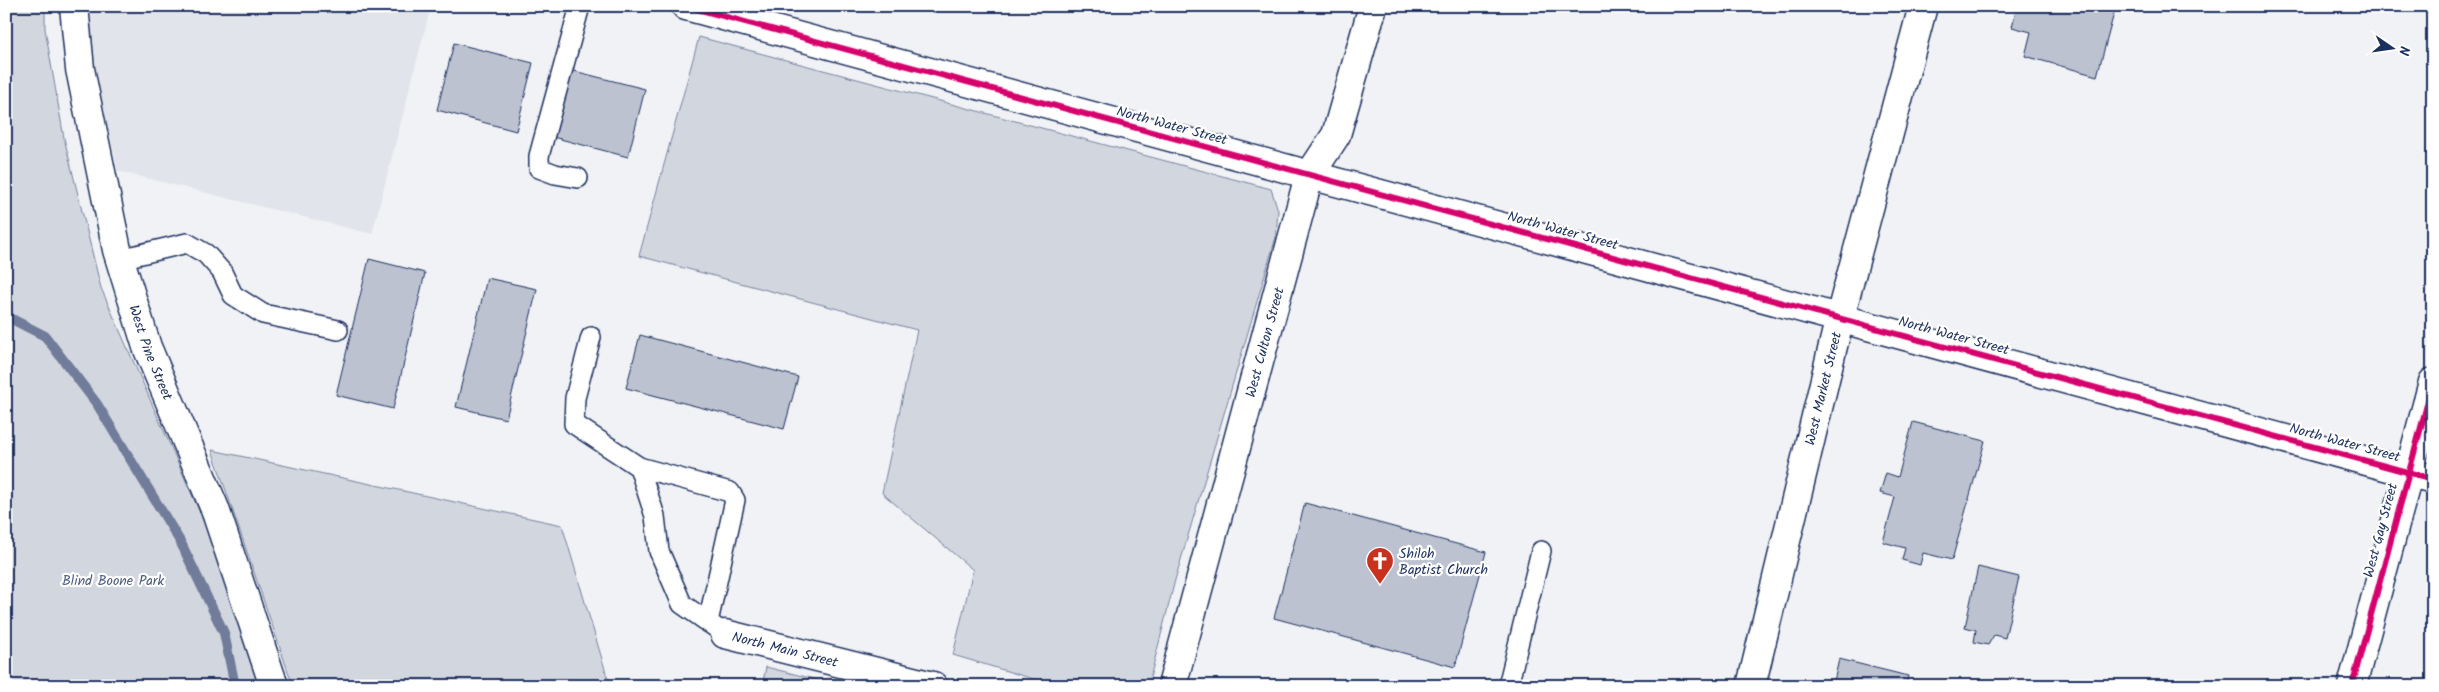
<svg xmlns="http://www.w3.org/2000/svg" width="2439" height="692" font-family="Kalam,sans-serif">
<rect width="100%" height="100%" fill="#f1f2f5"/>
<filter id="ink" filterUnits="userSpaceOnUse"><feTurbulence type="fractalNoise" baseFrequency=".02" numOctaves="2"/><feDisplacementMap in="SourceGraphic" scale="10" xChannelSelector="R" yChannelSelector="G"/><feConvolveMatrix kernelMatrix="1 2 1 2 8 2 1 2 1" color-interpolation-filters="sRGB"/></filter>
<g filter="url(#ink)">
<path fill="#e1e4ea" d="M91 6H431L372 234 118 171 90 47Z"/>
<g fill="#d2d6df" stroke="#76829e">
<path d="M6 6H45V29L64 138 101 288 215 547 260 686H6Z"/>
<path d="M699 37 1271 189 1278 210 1276 237 1175 580 1148 686H1057L953 655 973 570 882 493 917 330 639 256Z"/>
<path d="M212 450 562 525 610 686H293Z"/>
<path d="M766 667 842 686H762Z"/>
</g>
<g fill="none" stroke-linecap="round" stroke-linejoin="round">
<path stroke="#707c9a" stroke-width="10" d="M6 316 45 336 97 404 181 543 224 633 235 686"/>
</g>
<g fill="#bcc2d0" stroke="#1b2f5e">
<path d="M2017 6H2116L2097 76 2025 56 2031 32 2012 27Z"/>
<path d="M454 43 533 63 516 131 437 110Z"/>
<path d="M566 69 645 89 628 157 549 136Z"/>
<path d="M369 259 425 273 393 409 336 395Z"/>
<path d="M487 278 537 289 506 419 456 407Z"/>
<path d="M640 335 798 377 784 429 626 388Z"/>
<path d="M1913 422 1985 441 1952 560 1923 553 1920 565 1902 560 1905 548 1883 542 1895 497 1880 493 1886 473 1898 477Z"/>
<path d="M1305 503 1486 552 1455 667 1274 618Z"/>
<path d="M1978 567 2019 577 2005 638 1994 635 1988 645 1974 642 1976 630 1965 627Z"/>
<path d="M1839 659 1908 676 1906 686H1833Z"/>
</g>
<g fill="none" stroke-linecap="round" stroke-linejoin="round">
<defs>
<g id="lane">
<path d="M578 178 555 174 539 168V156L580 6"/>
<path d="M120 259 187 243 206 254 222 272 233 295 263 314 338 330"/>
<path d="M591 337 575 398 574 424 639 467 655 516 659 551 682 604 725 634"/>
<path d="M639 467 730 492 735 500 708 622"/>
<path d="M1508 686 1541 551"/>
</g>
<g id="street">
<path d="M686 6 2433 479"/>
<path id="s1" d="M725 634 933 686"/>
<path id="s2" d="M1172 686 1309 176 1336 135 1373 6"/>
<path id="s3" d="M1751 686 1840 317 1923 6"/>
<path d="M2352 686 2433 382"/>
</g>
<g id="secondary">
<path id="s4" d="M74 6 80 69 117 250 147 347 215 509 274 686"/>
</g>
</defs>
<use href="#lane" stroke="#1b2f5e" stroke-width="22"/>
<use href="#street" stroke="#1b2f5e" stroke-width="31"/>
<use href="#secondary" stroke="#1b2f5e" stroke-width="31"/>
<use href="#lane" stroke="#fff" stroke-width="19"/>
<use href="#street" stroke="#fff" stroke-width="28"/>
<use href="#secondary" stroke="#fff" stroke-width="28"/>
<defs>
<g id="cycleway">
<path d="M686 6 2433 479"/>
<path d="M2352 686 2433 382"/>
</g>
</defs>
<use href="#cycleway" stroke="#fff" stroke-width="9"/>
<use href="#cycleway" stroke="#d6006c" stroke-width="6"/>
</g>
</g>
<defs>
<symbol id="church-pin" viewBox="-11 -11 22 30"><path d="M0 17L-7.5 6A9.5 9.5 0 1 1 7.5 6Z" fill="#c8321e" stroke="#fff"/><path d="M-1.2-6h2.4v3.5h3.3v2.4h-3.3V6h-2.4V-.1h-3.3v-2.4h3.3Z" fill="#fff"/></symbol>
</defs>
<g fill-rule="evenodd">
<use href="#church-pin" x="1364" y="545" width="32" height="43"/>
</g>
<g text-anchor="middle" stroke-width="4.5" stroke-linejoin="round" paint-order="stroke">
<g font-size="14" fill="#1b2f5e" stroke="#fff">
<text transform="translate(1172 125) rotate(15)" y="5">North Water Street</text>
<text transform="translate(1563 230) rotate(15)" y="5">North Water Street</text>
<text transform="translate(1954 335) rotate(15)" y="5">North Water Street</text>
<text dy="5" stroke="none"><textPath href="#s2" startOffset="356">West Culton Street</textPath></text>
<text dy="5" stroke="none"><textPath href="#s4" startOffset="356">West Pine Street</textPath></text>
<text dy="5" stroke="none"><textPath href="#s3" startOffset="306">West Market Street</textPath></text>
<text transform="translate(2345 442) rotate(15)" y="5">North Water Street</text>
<text transform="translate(2380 530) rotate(-75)" y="5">West Gay Street</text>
<text dy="5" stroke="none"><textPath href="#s1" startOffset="62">North Main Street</textPath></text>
</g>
<g font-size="14" fill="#1b2f5e" stroke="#fff" text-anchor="start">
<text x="1399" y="558">Shiloh<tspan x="1399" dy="16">Baptist Church</tspan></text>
</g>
<g font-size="14" fill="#49597e" stroke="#fff">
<text x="113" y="585">Blind Boone Park</text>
</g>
</g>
<rect width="2439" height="692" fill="none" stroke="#fff" stroke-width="25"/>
<rect x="12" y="12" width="2414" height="667" fill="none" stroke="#1b2f5e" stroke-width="2" filter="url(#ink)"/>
<g transform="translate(2392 48) rotate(103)" stroke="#ffffff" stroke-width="4" paint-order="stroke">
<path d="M0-4L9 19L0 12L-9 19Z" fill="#1b2f5e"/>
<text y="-8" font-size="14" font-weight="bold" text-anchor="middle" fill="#1b2f5e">N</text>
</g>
</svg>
